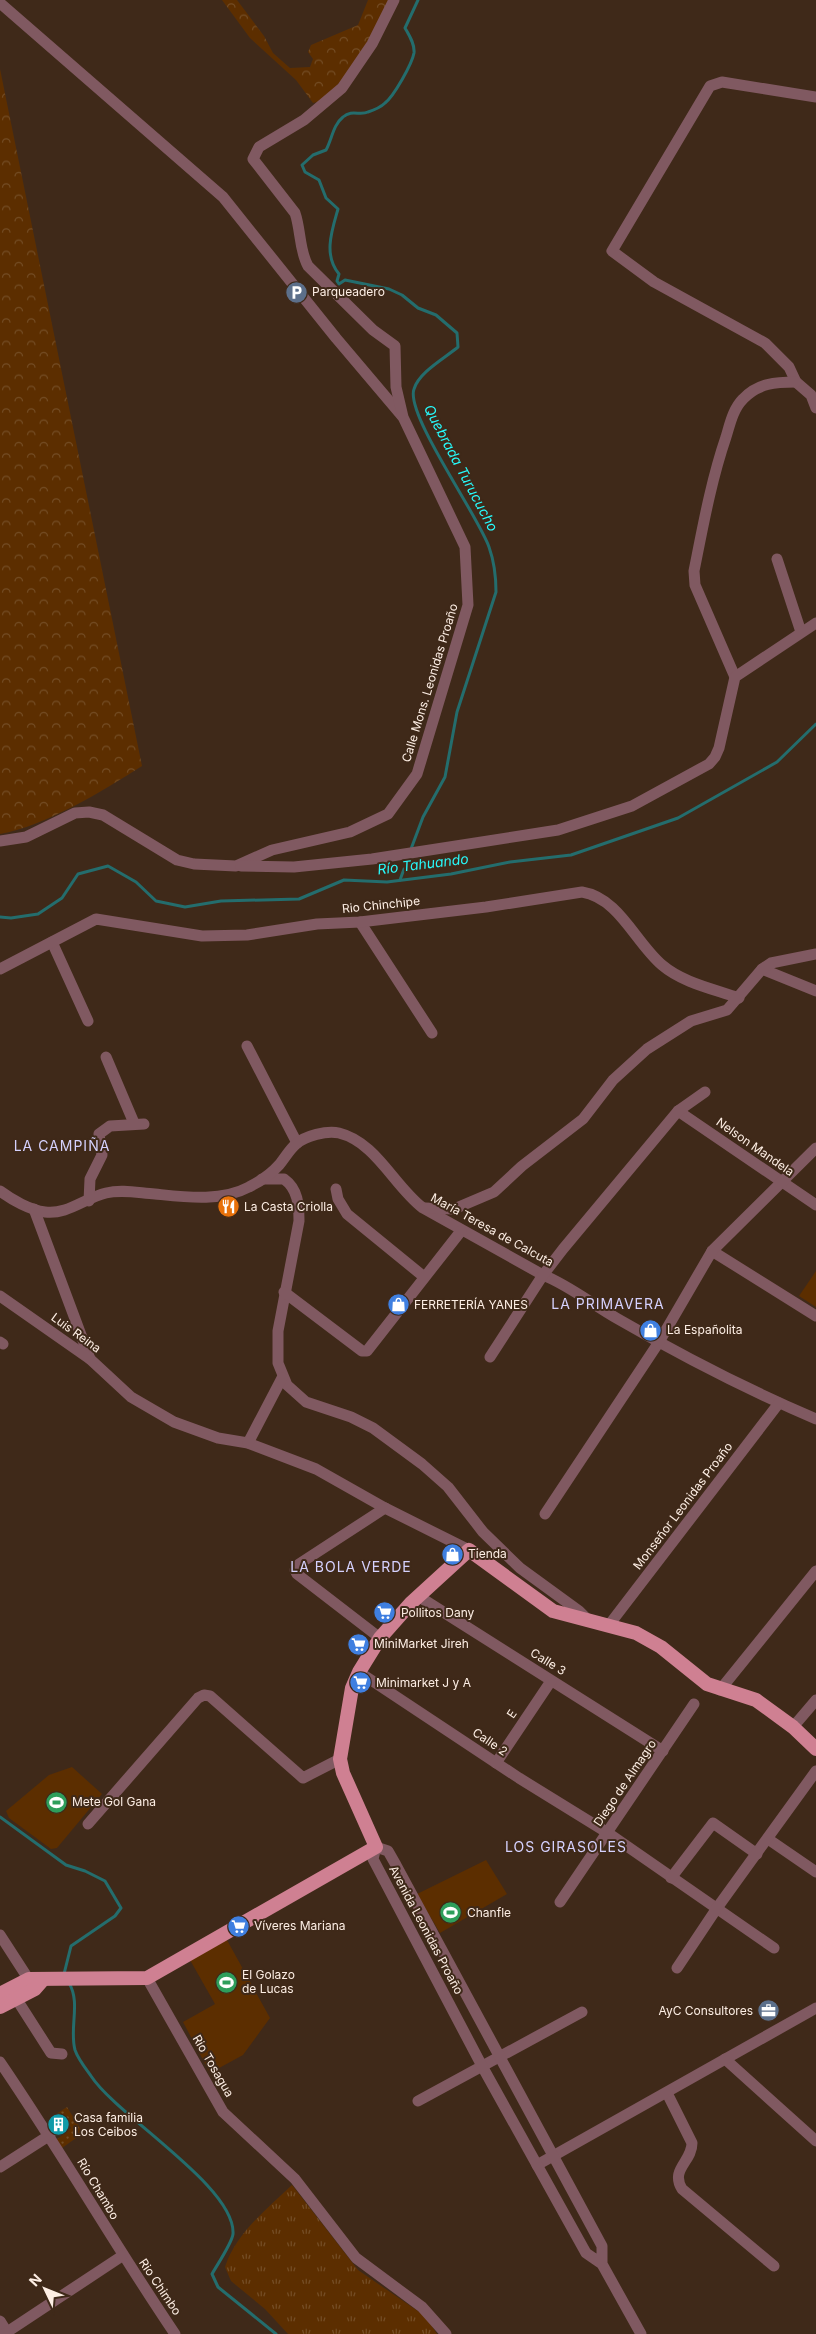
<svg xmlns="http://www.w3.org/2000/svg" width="816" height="2334" font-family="Inter,sans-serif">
<defs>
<pattern id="grass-tufts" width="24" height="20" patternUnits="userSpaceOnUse" patternTransform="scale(1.25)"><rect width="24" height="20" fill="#5c2e00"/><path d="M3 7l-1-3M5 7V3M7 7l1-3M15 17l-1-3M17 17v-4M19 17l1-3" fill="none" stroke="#744d25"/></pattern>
<pattern id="forest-crowns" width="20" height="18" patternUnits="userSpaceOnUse" patternTransform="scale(1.25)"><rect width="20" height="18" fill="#5c2e00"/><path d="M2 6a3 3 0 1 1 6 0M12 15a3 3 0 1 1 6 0" fill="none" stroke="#744d25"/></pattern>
<pattern id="garden-dots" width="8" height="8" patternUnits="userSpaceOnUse" patternTransform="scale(1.25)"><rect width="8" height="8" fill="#5c2e00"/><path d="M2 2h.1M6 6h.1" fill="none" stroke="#744d25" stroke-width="1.8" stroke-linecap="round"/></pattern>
</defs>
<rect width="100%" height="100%" fill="#3f2919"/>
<path fill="url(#grass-tufts)" d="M292 2185 358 2270 425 2316 437 2334H288L265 2309 231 2281 225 2267C236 2233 267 2209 292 2185Z"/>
<g fill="url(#forest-crowns)">
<path d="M222 0H237L264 36 273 53 290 68 310 67 313 59 308 52 311 45 358 25 368 0H390L372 43 325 100 313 103 296 80 250 38Z"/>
<path d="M0 69 142 766C103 791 45 826 0 834Z"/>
</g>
<path fill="url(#garden-dots)" d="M67 2107 83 2133 62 2148 56 2140 71 2128 66 2119 61 2122 56 2114Z"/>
<g fill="#5c2e00">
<path d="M816 1271V1307L799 1296Z"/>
<path d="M72 1767 102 1794 57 1848 51 1849 9 1818 6 1811 49 1775Z"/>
<path d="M486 1860 507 1894 440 1933 417 1894Z"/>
<path d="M227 1940 270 2018 243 2055 210 2073 183 2022 215 2004 190 1960Z"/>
</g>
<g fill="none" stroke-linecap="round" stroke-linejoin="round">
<g stroke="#246d6d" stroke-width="3">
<path d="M411 849 423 817 445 777 457 712 496 592C496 576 494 561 489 547 478 515 405 414 414 389 419 372 445 358 458 347L457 333 436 315 418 308 402 295 389 289 345 280 339 284 337 281 339 274C323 255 332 230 338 209L326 198 319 180 305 172 302 165 313 155 326 150C332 139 333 125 343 117 352 109 360 116 368 112 374 110 381 107 385 103 394 96 412 64 414 53 415 44 409 35 405 28L418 0"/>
<path d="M400 880 404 869"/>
<path d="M0 917 11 918 38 914 62 898 78 874 108 866 136 882 156 901 185 907 221 901 299 899 344 880 387 882 451 874 510 862 571 855 678 818 777 762 816 724"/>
<path d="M0 1817 66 1865 85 1871 105 1881 121 1908 115 1916 71 1946 64 1974"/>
<path d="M69 1983C81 2003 69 2028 75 2050 78 2059 86 2069 91 2076 118 2117 236 2187 233 2234 232 2243 217 2265 212 2274L218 2287 276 2334"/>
</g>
<g stroke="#805961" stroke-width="11">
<path d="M0 3 223 197 336 338 402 416"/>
<path d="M816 97 722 82 710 86 612 251 654 282 765 343 789 367 796 382 811 395 816 408"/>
<path d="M777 559 801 632"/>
<path d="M735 677 695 585 694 571C703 526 711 481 726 437 730 424 733 409 743 399 758 383 776 382 796 382"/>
<path d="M0 841 26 837 75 813 89 812 103 815 177 860 194 864 236 866 272 850 350 832 388 814 417 774 468 605 465 547 403 417 396 387 395 346 373 330 308 266C299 250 301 230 295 213L253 159 259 147 304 120 342 88 372 44 394 0"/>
<path d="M241 866 294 867 372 859 558 830 632 806 709 764 715 757 719 748 735 677 816 623"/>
<path d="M360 922 432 1033"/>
<path d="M52 942 88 1021"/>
<path d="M0 969 96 919 202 936 247 935 317 924 360 922 486 907 582 892C619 898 635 942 662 965 683 983 714 989 739 998"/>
<path d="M762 969 816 991"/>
<path d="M247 1046 297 1143"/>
<path d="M106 1057 134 1123"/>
<path d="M678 1111 816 1205"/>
<path d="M262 1179H284C298 1189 299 1205 299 1221L278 1331V1363L287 1385 306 1402 351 1417 373 1428 422 1464 448 1487 483 1532 520 1568 579 1611 588 1620"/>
<path d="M336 1189 338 1199 347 1214 423 1276"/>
<path d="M0 1191C12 1200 30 1210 45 1212 67 1215 85 1198 106 1193 122 1189 139 1193 155 1194 185 1197 221 1202 249 1187 259 1182 271 1174 279 1165 285 1158 289 1150 296 1144 305 1136 327 1130 339 1133 376 1142 394 1186 423 1208L543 1275C570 1286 593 1305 618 1319 682 1356 748 1390 816 1419"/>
<path d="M89 1201 90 1179 102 1155 99 1134 110 1126 144 1124"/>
<path d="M425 1208 454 1209 494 1192 522 1166 583 1119 613 1080 647 1049 691 1021 727 1010 762 969 771 963 816 954"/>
<path d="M34 1209 90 1359"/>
<path d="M712 1251 816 1316"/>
<path d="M284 1292 362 1351H367L461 1231"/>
<path d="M0 1296 90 1359 131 1397 174 1422 218 1438 248 1443 316 1469 385 1508 469 1550"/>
<path d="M0 1342 3 1344"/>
<path d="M490 1357 543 1275 563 1249 678 1111 705 1092"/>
<path d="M248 1443 282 1378"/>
<path d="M545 1514 659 1342 712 1251 816 1148"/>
<path d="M418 1596 663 1751"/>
<path d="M609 1625 779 1403"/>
<path d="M380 1638 297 1574 295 1570 299 1564 385 1508"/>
<path d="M359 1672 519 1778 608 1833 774 1948"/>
<path d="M720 1690 816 1571"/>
<path d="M793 1727 816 1700"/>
<path d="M496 1763 551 1681"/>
<path d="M88 1824 198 1698 204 1695 210 1696 303 1778 340 1759"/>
<path d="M768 1839 816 1872"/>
<path d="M671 1878 713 1823 757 1854"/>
<path d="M560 1902 694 1704"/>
<path d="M0 1935 33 1986"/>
<path d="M677 1968 717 1908 816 1771"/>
<path d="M147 1978 223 2112 295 2179 356 2258 422 2307 446 2334"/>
<path d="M12 1992 51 2053 62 2054"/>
<path d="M725 2059 816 2141"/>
<path d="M0 2062C61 2151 114 2244 175 2334"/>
<path d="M667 2093 692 2143C692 2162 670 2169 682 2189L774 2266"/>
<path d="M418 2101 582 2012"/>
<path d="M537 2165 816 2008"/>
<path d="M0 2167 50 2135"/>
<path d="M602 2264 586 2253 482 2066 373 1859 376 1847 388 1851 396 1865 602 2246V2264L641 2334"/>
<path d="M0 2321 8 2334"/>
<path d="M4 2334 122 2256"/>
</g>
<g stroke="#cf8092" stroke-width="14">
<path d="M0 1994 29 1979 147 1978 376 1847 343 1773 340 1759 352 1688 359 1672 380 1638 411 1603 469 1550 553 1611 636 1633 661 1647 707 1684 756 1700 793 1727 816 1749"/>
<path d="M0 2007 35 1989 42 1981"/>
</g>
</g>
<defs>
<symbol id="parking-disc" viewBox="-11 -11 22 22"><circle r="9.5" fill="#5c6f8a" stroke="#3f2919"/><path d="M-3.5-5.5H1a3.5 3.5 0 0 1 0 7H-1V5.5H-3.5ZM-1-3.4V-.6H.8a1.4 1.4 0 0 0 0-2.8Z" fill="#fff"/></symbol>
<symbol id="restaurant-disc" viewBox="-11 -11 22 22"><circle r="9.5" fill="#e8710a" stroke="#3f2919"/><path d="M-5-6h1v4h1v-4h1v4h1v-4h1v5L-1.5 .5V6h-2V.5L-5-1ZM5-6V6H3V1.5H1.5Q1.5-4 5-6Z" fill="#fff"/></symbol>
<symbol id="shop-disc" viewBox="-11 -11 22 22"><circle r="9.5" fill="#3f7fe0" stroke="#3f2919"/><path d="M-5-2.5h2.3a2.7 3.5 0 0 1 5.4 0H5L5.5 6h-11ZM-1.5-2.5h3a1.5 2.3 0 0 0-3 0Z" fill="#fff"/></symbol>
<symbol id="supermarket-disc" viewBox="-11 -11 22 22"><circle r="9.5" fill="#3f7fe0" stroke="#3f2919"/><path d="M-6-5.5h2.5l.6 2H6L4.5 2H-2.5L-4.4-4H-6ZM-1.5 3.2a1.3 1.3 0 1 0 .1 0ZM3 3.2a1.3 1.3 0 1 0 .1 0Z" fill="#fff"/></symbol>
<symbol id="stadium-disc" viewBox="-11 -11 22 22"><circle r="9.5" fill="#2e9e5b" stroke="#3f2919"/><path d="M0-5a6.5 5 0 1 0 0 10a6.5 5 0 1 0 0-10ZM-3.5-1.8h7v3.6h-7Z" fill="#fff"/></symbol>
<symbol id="office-disc" viewBox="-11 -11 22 22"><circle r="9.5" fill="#5c6f8a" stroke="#3f2919"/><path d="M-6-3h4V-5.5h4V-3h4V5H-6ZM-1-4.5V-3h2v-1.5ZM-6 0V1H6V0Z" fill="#fff"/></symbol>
<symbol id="building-disc" viewBox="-11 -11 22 22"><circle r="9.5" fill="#0f9aa8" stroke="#3f2919"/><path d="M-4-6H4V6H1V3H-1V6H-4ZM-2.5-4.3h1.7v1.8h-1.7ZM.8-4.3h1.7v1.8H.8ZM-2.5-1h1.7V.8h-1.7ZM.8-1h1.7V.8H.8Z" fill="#fff"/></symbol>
</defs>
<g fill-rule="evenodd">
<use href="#parking-disc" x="284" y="280" width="25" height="25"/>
<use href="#restaurant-disc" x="216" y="1194" width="25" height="25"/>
<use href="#shop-disc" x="386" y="1292" width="25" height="25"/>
<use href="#shop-disc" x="638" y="1318" width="25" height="25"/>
<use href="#shop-disc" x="440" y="1542" width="25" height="25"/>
<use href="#supermarket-disc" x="372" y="1600" width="25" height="25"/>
<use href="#supermarket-disc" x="346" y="1632" width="25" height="25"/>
<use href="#supermarket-disc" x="348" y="1670" width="25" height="25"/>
<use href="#stadium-disc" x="44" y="1790" width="25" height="25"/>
<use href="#stadium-disc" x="438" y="1900" width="25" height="25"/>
<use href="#supermarket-disc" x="226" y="1914" width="25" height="25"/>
<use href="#stadium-disc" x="214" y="1970" width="25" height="25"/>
<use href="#office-disc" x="756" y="1998" width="25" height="25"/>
<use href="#building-disc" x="46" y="2112" width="25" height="25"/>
</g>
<g text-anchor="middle" stroke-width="4" stroke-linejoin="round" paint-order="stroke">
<g font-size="12" fill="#fdeee4" stroke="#3f2919" text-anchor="start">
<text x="312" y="296">Parqueadero</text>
<text x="244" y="1211">La Casta Criolla</text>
<text x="414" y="1309">FERRETERÍA YANES</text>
<text x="667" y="1334">La Españolita</text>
<text x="468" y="1558">Tienda</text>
<text x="401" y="1617">Pollitos Dany</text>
<text x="374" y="1648">MiniMarket Jireh</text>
<text x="376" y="1687">Minimarket J y A</text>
<text x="72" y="1806">Mete Gol Gana</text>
<text x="467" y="1917">Chanfle</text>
<text x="254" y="1930">Víveres Mariana</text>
<text x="242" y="1979">El Golazo<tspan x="242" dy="14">de Lucas</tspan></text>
<text x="753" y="2015" text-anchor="end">AyC Consultores</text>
<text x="74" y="2122">Casa familia<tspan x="74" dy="14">Los Ceibos</tspan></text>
</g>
<g font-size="12" fill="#fdeee4" stroke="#3f2919">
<text transform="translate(430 683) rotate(-73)" y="4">Calle Mons. Leonidas Proaño</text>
<text transform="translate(381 905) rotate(-6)" y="4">Rio Chinchipe</text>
<text transform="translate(755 1147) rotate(35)" y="4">Nelson Mandela</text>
<text transform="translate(492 1230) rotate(29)" y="4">María Teresa de Calcuta</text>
<text transform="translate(76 1333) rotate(36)" y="4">Luis Reina</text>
<text transform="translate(683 1506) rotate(-53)" y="4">Monseñor Leonidas Proaño</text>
<text transform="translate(548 1662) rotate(32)" y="4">Calle 3</text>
<text transform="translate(512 1714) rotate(-56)" y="4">E</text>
<text transform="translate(490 1742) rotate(34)" y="4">Calle 2</text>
<text transform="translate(625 1783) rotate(-56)" y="4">Diego de Almagro</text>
<text transform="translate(426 1930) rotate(62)" y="4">Avenida Leonidas Proaño</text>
<text transform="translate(213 2066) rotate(60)" y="4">Rio Tosagua</text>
<text transform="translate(98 2189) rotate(59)" y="4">Río Chambo</text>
<text transform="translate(160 2287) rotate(56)" y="4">Rio Chimbo</text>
</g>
<g font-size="14" font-style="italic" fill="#27fafb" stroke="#3f2919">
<text transform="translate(461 468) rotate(62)" y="5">Quebrada Turucucho</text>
<text transform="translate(423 864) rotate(-7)" y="5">Río Tahuando</text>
</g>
<g font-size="14" letter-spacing="1" fill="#d5d1fd" stroke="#3f2919">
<text x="62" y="1151">LA CAMPIÑA</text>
<text x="608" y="1309">LA PRIMAVERA</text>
<text x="351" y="1572">LA BOLA VERDE</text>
<text x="566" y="1852">LOS GIRASOLES</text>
</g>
</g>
<g transform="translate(45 2289) rotate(313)" stroke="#3f2919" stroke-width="4" paint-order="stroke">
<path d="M0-4L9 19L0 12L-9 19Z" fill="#fdeee4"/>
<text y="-8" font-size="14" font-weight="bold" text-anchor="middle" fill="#fdeee4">N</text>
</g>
</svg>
